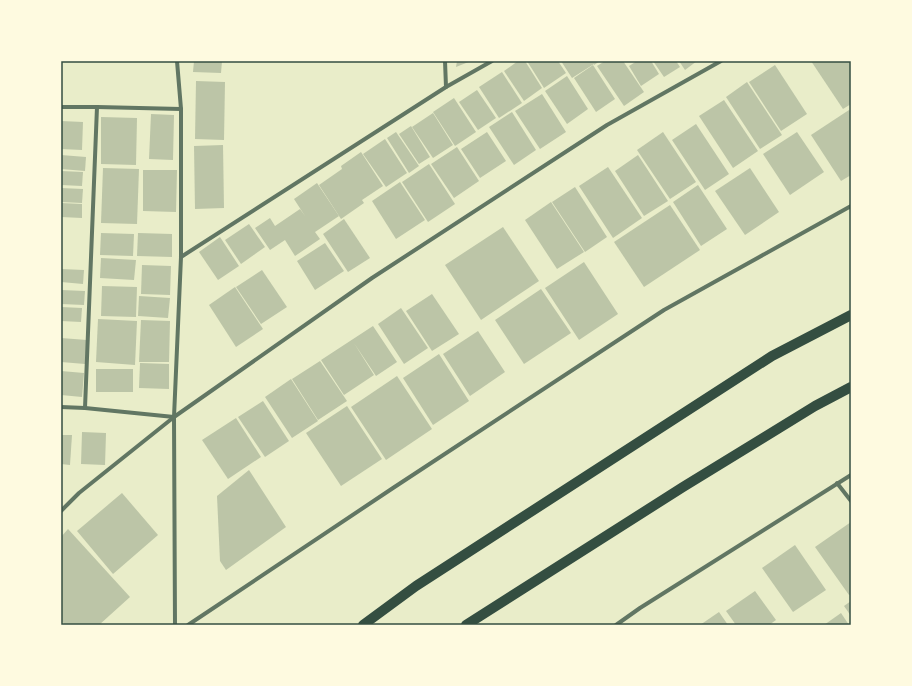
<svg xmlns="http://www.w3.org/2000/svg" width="912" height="686" font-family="'Work Sans',sans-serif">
<rect width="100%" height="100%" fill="#e9edc9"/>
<g fill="#bcc5a7">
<path d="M194 61H222L221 73 193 72Z"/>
<path d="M457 61H471L456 67Z"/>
<path d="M518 61H525L542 88 524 101 504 71Z"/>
<path d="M527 61H558L566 73 544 88Z"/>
<path d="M561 61H600L594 65V64L572 78Z"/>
<path d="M605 61H623L644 92 624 106 597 66Z"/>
<path d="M637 61H651L659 74 641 86 629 66Z"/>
<path d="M653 61H676L680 67 664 77Z"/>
<path d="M679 61H697L685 70Z"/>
<path d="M811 61H849L851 65V104L843 109Z"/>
<path d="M593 65 615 99 596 112 574 78Z"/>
<path d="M775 65 807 114 781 131 749 82Z"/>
<path d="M502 72 522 103 499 118 479 87Z"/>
<path d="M567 76 588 109 567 124 545 91Z"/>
<path d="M196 81 225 82 224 140 195 139Z"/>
<path d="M747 82 782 135 760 149 726 97Z"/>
<path d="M477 90 496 118 478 130 459 102Z"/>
<path d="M542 94 566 132 540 149 515 111Z"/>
<path d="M454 98 476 132 455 146 433 112Z"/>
<path d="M724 100 758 151 733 168 699 116Z"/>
<path d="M849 110 851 113V175L841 181 811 135Z"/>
<path d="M512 112 536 150 514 165 489 127Z"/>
<path d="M433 113 453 145 433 158 412 127Z"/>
<path d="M151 114 174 115 173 160 149 159Z"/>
<path d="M101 117 137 118 136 165 101 164Z"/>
<path d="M61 121 83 122 82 150 61 149Z"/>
<path d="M696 124 729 174 705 190 672 140Z"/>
<path d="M411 126 430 157 419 164 399 134Z"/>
<path d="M396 132 419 166 409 173 387 138Z"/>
<path d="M487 132 506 161 480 178 461 149Z"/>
<path d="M663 132 696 182 670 199 637 150Z"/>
<path d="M797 132 824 172 790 195 763 154Z"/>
<path d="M385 139 407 173 386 187 363 154Z"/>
<path d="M223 145 224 208 195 209 194 146Z"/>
<path d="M457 147 479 181 454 198 431 164Z"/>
<path d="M361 152 383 186 362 200 364 203 341 219 319 185 342 169 341 166Z"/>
<path d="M61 155 86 157 85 171 61 169Z"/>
<path d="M638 155 668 201 644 216 615 171Z"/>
<path d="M429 164 455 204 428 222 402 182Z"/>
<path d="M608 167 642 218 613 238 579 186Z"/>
<path d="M103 168 139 169 137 224 101 223Z"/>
<path d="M750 168 779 212 745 235 715 191Z"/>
<path d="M143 170H177L176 212 143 211Z"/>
<path d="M61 171 83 172 82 186 61 185Z"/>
<path d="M400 182 425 220 396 239 372 201Z"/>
<path d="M317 183 339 216 315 232 320 239 295 256 285 240 270 250 255 228 270 218 275 226 300 209 305 216 294 199Z"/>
<path d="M698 185 727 229 701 246 673 202Z"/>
<path d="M575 187 607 237 585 252 552 202Z"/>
<path d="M61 188 83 189 82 203 61 202Z"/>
<path d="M551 202 584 252 557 269 525 220Z"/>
<path d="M61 203 82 204V218L61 217Z"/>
<path d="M670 205 700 250 644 287 614 242Z"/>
<path d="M344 219 370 258 348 272 323 234Z"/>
<path d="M249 224 265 247 241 264 225 240Z"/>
<path d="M503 227 539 281 481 320 445 265Z"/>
<path d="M101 233 134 234 133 256 100 255Z"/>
<path d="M138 233 172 234V257L137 256Z"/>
<path d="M220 237 239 266 218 280 199 252Z"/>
<path d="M325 243 344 271 315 290 297 261Z"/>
<path d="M101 258 136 260 134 280 100 278Z"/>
<path d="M584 262 618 314 579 340 545 288Z"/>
<path d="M142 265 171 266 170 295 141 294Z"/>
<path d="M61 269 84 270 83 284 61 282Z"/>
<path d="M262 270 287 307 261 324 236 287Z"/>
<path d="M102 286 137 287 136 317 101 316Z"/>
<path d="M235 287 263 329 236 347 209 305Z"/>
<path d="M541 289 571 333 524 364 495 320Z"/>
<path d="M61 290 85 291 84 305 61 304Z"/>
<path d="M432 294 459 334 432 351 406 311Z"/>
<path d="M139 296 170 298 168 318 138 316Z"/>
<path d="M61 307 82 308 81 322 61 321Z"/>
<path d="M401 308 428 348 404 364 378 324Z"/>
<path d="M98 319 137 321 135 365 96 362Z"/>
<path d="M141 320 170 321 169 362H139Z"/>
<path d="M373 326 397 362 376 376 354 343 374 375 344 395 321 360Z"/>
<path d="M478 331 505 372 470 396 443 354Z"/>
<path d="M61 338 87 340 85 364 61 362Z"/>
<path d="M439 354 469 401 433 425 403 378Z"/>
<path d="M320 361 347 401 318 420 292 379Z"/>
<path d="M140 363 169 364V389L139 388Z"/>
<rect x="96" y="369" width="37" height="23"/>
<path d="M61 371 84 373 82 397 61 395Z"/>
<path d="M397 376 432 429 386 460 351 407Z"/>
<path d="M291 379 318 421 292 438 265 397Z"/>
<path d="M263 401 289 441 265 457 238 417Z"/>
<path d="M347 406 382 459 341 486 306 433Z"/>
<path d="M236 418 261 457 228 479 202 440Z"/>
<path d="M82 432 106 433 105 465 81 464Z"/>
<path d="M61 435H72L70 465 61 464Z"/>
<path d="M249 470 286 527 226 570 220 561 217 496Z"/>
<path d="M122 493 158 535 113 574 77 531Z"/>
<path d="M851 522V594L849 595 815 547Z"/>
<path d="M68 529 130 597 99 625H65L61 620V537Z"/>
<path d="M795 545 826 590 793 612 762 568Z"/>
<path d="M755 591 776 620 769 625H736L726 611Z"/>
<path d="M851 601V616L844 606Z"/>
<path d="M719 612 728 625H700Z"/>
<path d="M841 613 849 625H824Z"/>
</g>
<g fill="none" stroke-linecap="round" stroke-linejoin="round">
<g stroke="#617663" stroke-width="4">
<path d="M445 61 446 87"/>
<path d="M61 107H97L181 109"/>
<path d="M181 257 446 87 492 61"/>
<path d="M61 407 85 408 174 417"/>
<path d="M85 408 97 107"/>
<path d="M837 483 851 501"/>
<path d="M61 511 79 493 174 417 372 278 607 125 721 61"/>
<path d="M175 625 174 417 181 257V109L177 61"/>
<path d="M188 625 393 488 664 310 851 206"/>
<path d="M616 625 640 608 851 475"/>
</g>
<g stroke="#344e41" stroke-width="10">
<path d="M363 625 416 586 772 356 851 315"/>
<path d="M466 625 683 487 815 406 851 387"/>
</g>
</g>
<rect width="912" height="686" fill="none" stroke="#fefae0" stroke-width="124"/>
<rect x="62" y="62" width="788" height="562" fill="none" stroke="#344e41" stroke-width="1.5"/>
</svg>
